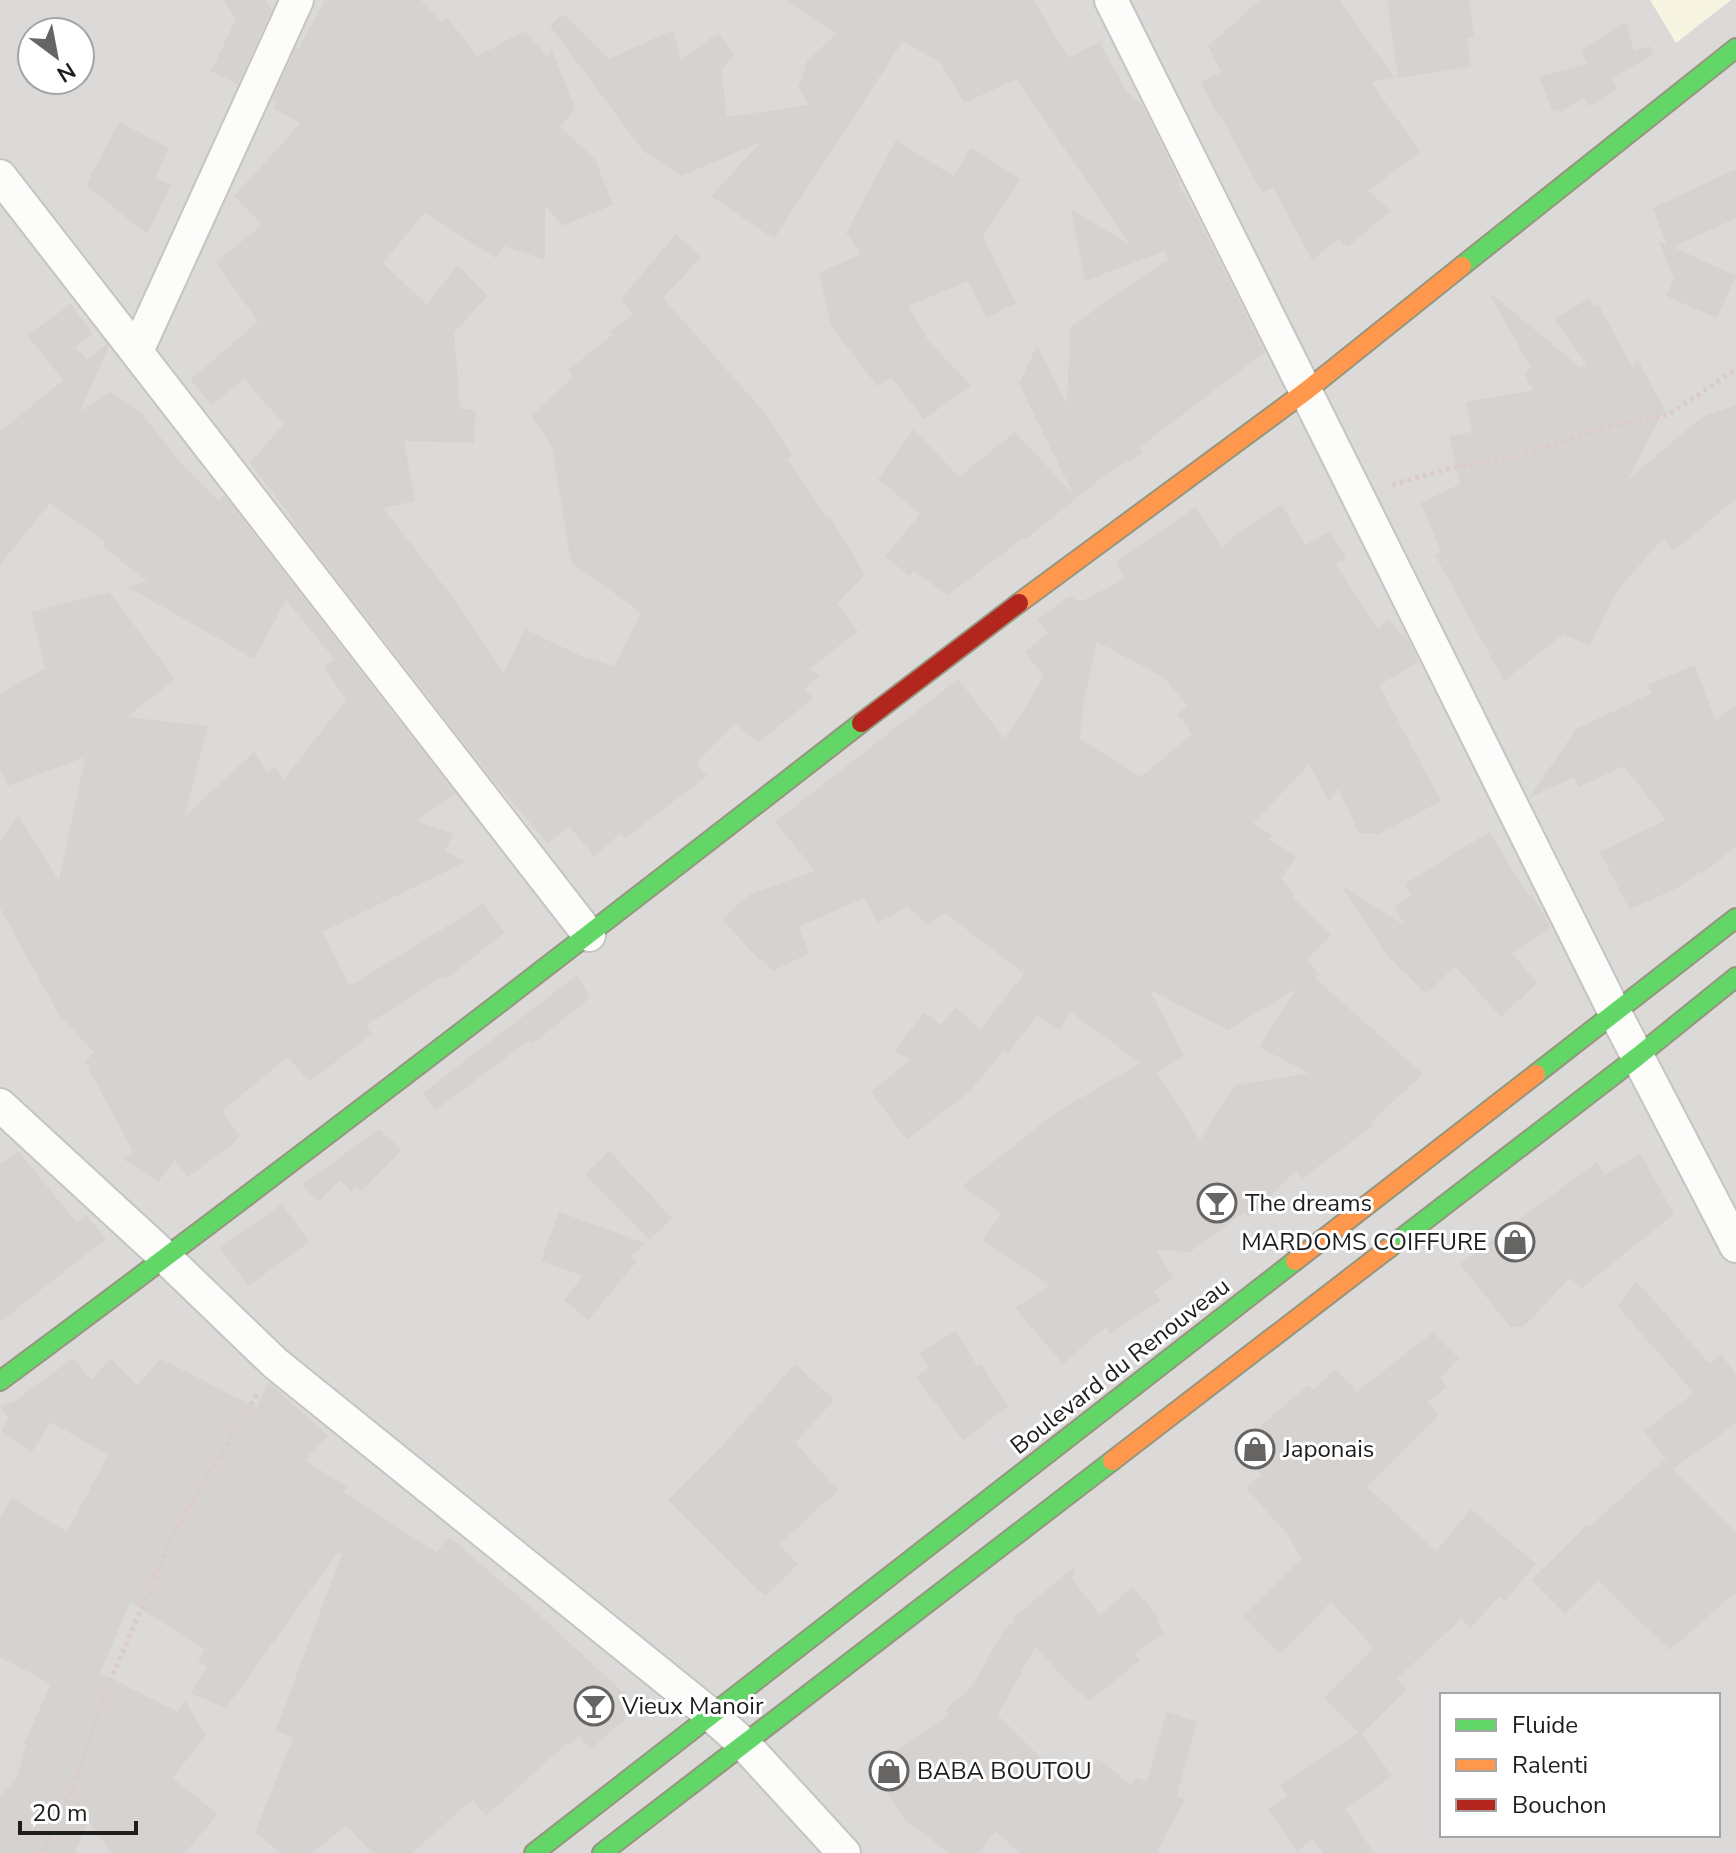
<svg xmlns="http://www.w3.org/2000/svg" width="1736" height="1853" font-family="'Nunito Sans',sans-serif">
<rect width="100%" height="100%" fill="#edeae6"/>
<path fill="#dcdad8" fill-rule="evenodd" d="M0 0H1736V1853H0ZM32 32H80V80H32ZM1442 1695H1718V1835H1442Z"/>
<path fill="#f7f5e1" d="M1650 0H1731L1676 43Z"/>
<g fill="#d5d2cf" fill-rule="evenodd">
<path d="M224 0H266L272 9 238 84 211 71 236 19Z"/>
<path d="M325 0H421L442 22 447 17 477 56 525 31 547 56 552 51 575 108 560 127 595 159 613 205 562 226 545 205V260L504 246 495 258 425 212 383 263 427 305 457 265 488 296 454 332 460 409 476 410 474 443 404 441 415 501 383 508 448 591 504 673 525 629 583 657 614 666 641 612 571 563 552 447 531 416 573 377 568 370 612 335 609 332 634 315 621 299 676 234 701 257 663 298 764 412 792 456 787 459 826 518 829 516 865 574 837 604 858 631 810 669 820 675 805 689 814 698 759 742 735 724 696 763 707 776 625 838 621 833 594 856 569 826 548 844 488 774 291 520 295 522 250 463 284 424 244 379 212 405 190 380 258 322 216 262 262 225 234 196 301 123 273 109 275 103 272 101 296 47 298 50Z"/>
<path d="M785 0H1033L1069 58 1099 42 1126 90 1142 105 1180 182 1178 184 1200 222 1265 352 1140 447 1143 453 1106 474 1026 539 1025 537 948 595 913 571 910 576 885 557 920 514 878 479 914 429 959 477 1015 432 1073 494 1019 384 1037 345 1067 404 1070 327 1168 259 1164 251 1085 281 1071 209 1130 245 1017 79 964 103 941 63 903 41 774 239 711 196 761 142 681 176 643 151 550 26 563 14 609 59 673 30 681 60 718 33 735 56 721 69 727 117 809 105 798 88 807 61 837 33Z"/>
<path d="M1260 0H1339L1395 78 1371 82 1420 152 1368 191 1391 211 1347 247 1339 239 1312 260 1273 187 1262 193 1221 117 1219 118 1201 82 1221 72 1208 46Z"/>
<path d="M1387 0H1469L1474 37 1467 38 1471 67 1398 78Z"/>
<path d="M1626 22 1634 51 1650 46 1653 54 1612 79 1617 89 1589 106 1584 97 1560 112 1558 109 1553 112 1539 77 1587 64 1581 50Z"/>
<path d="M119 122 169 148 155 177 171 185 147 234 86 185Z"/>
<path d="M896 140 953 176 970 148 1021 179 983 236 1016 303 986 318 968 281 908 306 928 340 971 386 924 419 891 377 877 386 831 326 819 273 861 254 846 233Z"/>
<path d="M1736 169V218L1673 247 1736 276 1717 318 1666 296 1674 279 1659 241 1667 245 1653 208Z"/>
<path d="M1493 295 1581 368 1586 363 1554 319 1590 298 1594 306 1598 304 1633 368 1637 358 1664 409 1627 481 1702 417 1736 405V498L1674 551 1663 538 1618 590 1590 646 1564 634 1504 681 1435 555 1441 552 1421 503 1460 484 1449 436 1472 432 1466 402 1533 390 1524 373 1531 368 1491 296Z"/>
<path d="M71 304 93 334 75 347 87 360 106 344 109 347 80 411 111 392 142 414 180 462 219 501 224 495 455 793 417 821 453 834 445 851 465 862 323 932 350 986 483 904 505 932 446 979 444 976 366 1025 372 1034 309 1082 288 1057 222 1111 240 1136 231 1145 188 1177 175 1160 158 1182 123 1159 133 1151 88 1068 89 1066 84 1064 94 1052 59 1015 0 908V842L18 815 59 881 85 757 8 786 0 769V694L45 668 31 612 109 592 175 679 127 717 208 726 185 816 254 752 268 773 274 767 284 779 346 700 324 666 335 660 286 600 254 659 128 587 147 582 102 545 105 542 50 503 0 565V432L63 380 27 335Z"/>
<path d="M1282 505 1305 545 1330 531 1346 558 1336 564 1378 629 1389 619 1402 635 1405 634 1419 662 1379 685 1441 801 1379 834 1359 833 1338 789 1329 802 1309 764 1253 824 1273 836 1268 838 1296 856 1281 879 1295 895 1293 898 1331 935 1307 960 1320 975 1315 978 1423 1074 1372 1121 1374 1125 1302 1179 1296 1170 1249 1218 1244 1212 1190 1252 1156 1250 1174 1278 1154 1291 1160 1301 1110 1334 1105 1327 1063 1364 1015 1308 1049 1286 983 1240 1001 1214 962 1186 1057 1112 1140 1063 1071 1012 1059 1030 1037 1016 1007 1054 1003 1051 970 1091 907 1140 871 1092 910 1060 894 1052 924 1012 941 1025 956 1008 980 1029 1024 974 944 912 928 925 907 907 878 923 864 898 798 927 810 953 773 971 762 959 760 961 722 919 750 894 815 871 775 822 958 679 1005 739 1044 677 1025 652 1048 633 1037 620 1069 596 1080 602 1125 579 1116 562 1195 507 1222 547 1242 530ZM1097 642 1163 677 1187 705 1177 715 1190 728 1188 730 1192 734 1141 777 1080 739 1084 701ZM1296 989 1259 1047 1309 1073 1235 1085 1200 1140 1157 1073 1184 1056 1150 990 1228 1030Z"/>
<path d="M1695 665 1715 720 1736 706V846L1703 873 1701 871 1677 888 1629 910 1600 852 1666 820 1624 766 1579 787 1574 777 1529 798 1576 729 1652 693 1647 685Z"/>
<path d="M1489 832 1529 896 1532 894 1551 928 1512 953 1537 983 1501 1017 1455 966 1427 994 1387 956 1341 885 1404 925 1394 906 1411 895 1405 884Z"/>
<path d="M577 975 590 998 537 1040 532 1043 529 1040 436 1110 423 1093Z"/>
<path d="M379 1129 402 1150 360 1191 355 1186 351 1191 341 1180 318 1202 302 1185Z"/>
<path d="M609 1151 672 1218 649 1240 585 1174Z"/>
<path d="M19 1152 77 1223 86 1215 106 1239 0 1322V1164Z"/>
<path d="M1640 1153 1674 1214 1582 1288 1570 1278 1523 1327H1510L1460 1264 1597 1162 1605 1175Z"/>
<path d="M282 1204 309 1242 248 1286 220 1248Z"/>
<path d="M559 1212 645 1243 631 1256 637 1261 588 1320 564 1300 583 1276 541 1261Z"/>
<path d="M1636 1281 1709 1363 1721 1354 1736 1375V1423L1673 1469 1736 1533V1592L1670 1650 1598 1581 1565 1614 1531 1580 1587 1525 1589 1527 1664 1460 1672 1468 1644 1431 1694 1393 1618 1307Z"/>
<path d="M956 1331 977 1366 981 1364 1008 1406 963 1440 916 1377 929 1367 919 1353Z"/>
<path d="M1433 1332 1459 1358 1440 1378 1447 1387 1427 1402 1440 1415 1367 1487 1436 1551 1471 1509 1536 1564 1505 1601 1499 1597 1470 1628 1461 1619 1397 1679 1408 1689 1362 1734 1392 1776 1345 1809 1374 1853H1323L1313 1839 1297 1851 1268 1810 1287 1796 1280 1786 1359 1732 1324 1698 1374 1648 1331 1602 1280 1654 1243 1616 1302 1558 1287 1534 1246 1488 1261 1475 1236 1447 1308 1385 1313 1390 1336 1369 1357 1392Z"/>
<path d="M73 1358 91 1380 111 1359 137 1385 161 1359 257 1408 268 1382 328 1435 305 1460 347 1487 343 1492 436 1552 449 1537 534 1610 626 1695V1718L591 1749 579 1736 568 1746 566 1744 486 1816 472 1800 412 1853H374L346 1826 312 1853H280L255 1832 293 1738 276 1730 342 1554 338 1552 226 1708 190 1693 207 1667 198 1660 205 1650 130 1602 100 1673 178 1712 185 1701 206 1736 172 1778 218 1814 185 1853H111L88 1821 75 1853H0V1796L17 1778 26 1744 24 1743 51 1684 0 1657V1518L12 1498 67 1532 108 1455 51 1422 32 1452 1 1431 9 1418 0 1406 15 1401Z"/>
<path d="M795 1364 834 1400 795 1443 838 1490 779 1545 798 1564 765 1596 668 1500 715 1454Z"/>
<path d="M1073 1568 1076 1571 1072 1579 1100 1615 1133 1587 1159 1618 1156 1621 1164 1633 1135 1654 1140 1660 1090 1701 1076 1688 1075 1689 1035 1647 998 1715 1049 1766 1052 1762 1081 1786 1098 1758 1132 1786 1136 1777 1147 1782 1166 1712 1197 1722 1177 1796 1185 1800 1156 1853H1020L995 1831 979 1853H950L907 1822 870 1769 949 1715 945 1711 973 1685 1003 1631 1014 1621 1012 1619Z"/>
</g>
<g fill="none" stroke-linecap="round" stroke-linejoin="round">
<defs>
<g id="street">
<path d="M1111 0 1615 1013 1736 1246"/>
<path d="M0 176 589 935"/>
<path d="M137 351 297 0"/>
<path d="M0 1105 166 1258 275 1363 710 1714 744 1744 844 1853"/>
</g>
<g id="fast">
<path d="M1462 266 1736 48"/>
<path d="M1536 1074 1736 918"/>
<path d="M1389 1248 1637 1057 1736 977"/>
<path d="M0 1381C290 1166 576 945 861 723"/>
<path d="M534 1853 1295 1261"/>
<path d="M602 1853 1112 1461"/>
</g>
<g id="slow">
<path d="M1019 603 1306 391 1462 266"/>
<path d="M1295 1261 1536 1074"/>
<path d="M1112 1461 1389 1248"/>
</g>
<path id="jam" d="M861 723 1019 603"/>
</defs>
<use href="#street" stroke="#c5c4c2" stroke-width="36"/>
<use href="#fast" stroke="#96967e" stroke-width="22"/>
<use href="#slow" stroke="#96967e" stroke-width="22"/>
<use href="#jam" stroke="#96967e" stroke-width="22"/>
<g stroke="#dbcbc9" stroke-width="5" stroke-dasharray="4 4" stroke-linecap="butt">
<path d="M1392 485 1447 469 1515 457 1603 427 1660 417 1674 411 1736 369"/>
<path d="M42 1853 70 1793 112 1677 173 1535 259 1391"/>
</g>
<use href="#street" stroke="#fcfcfb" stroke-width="32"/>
<use href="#fast" stroke="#63d668" stroke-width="18"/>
<use href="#slow" stroke="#ff974d" stroke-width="18"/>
<use href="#jam" stroke="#b3261e" stroke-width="18"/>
</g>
<defs>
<symbol id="bar-ring" viewBox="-11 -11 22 22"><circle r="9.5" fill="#fff" stroke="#666564" stroke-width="1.5"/><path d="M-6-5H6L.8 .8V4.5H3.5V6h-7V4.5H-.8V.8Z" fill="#666564"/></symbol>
<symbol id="shop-ring" viewBox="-11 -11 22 22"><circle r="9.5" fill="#fff" stroke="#666564" stroke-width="1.5"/><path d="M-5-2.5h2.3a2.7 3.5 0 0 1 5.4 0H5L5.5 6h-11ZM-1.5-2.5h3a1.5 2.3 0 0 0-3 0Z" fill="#666564"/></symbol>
</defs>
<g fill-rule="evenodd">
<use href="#bar-ring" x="1195" y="1181" width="44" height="44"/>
<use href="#shop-ring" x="1493" y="1220" width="44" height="44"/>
<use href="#shop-ring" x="1233" y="1427" width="44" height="44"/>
<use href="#bar-ring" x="572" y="1684" width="44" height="44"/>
<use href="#shop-ring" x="867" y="1749" width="44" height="44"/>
</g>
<g text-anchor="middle" stroke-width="6" stroke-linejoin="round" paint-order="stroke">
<g font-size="24" fill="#1e1e1e" stroke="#fff" text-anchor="start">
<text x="1245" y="1211">The dreams</text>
<text x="1487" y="1250" text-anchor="end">MARDOMS COIFFURE</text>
<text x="1283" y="1457">Japonais</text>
<text x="622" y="1714">Vieux Manoir</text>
<text x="917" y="1779">BABA BOUTOU</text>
</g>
<g font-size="24" fill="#1e1e1e" stroke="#fff">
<text transform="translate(1120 1366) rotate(-38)" y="8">Boulevard du Renouveau</text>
</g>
</g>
<rect x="1440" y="1693" width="280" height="144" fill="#ffffff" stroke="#a5a5a5" stroke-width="2"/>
<rect x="1456" y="1719" width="40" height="12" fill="#63d668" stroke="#a5a5a5" stroke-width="2"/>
<text x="1512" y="1733" font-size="24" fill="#1e1e1e">Fluide</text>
<rect x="1456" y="1759" width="40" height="12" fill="#ff974d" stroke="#a5a5a5" stroke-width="2"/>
<text x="1512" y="1773" font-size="24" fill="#1e1e1e">Ralenti</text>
<rect x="1456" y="1799" width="40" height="12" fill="#b3261e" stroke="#a5a5a5" stroke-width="2"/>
<text x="1512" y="1813" font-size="24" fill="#1e1e1e">Bouchon</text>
<g transform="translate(56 56) rotate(148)"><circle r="38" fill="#ffffff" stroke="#a5a5a5" stroke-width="2"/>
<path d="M0-6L14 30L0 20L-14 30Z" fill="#666564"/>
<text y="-12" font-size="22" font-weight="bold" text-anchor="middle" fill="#1e1e1e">N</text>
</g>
<path d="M20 1821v12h116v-12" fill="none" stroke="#1e1e1e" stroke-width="4"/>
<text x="32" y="1821" font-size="24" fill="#1e1e1e" stroke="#ffffff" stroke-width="6" paint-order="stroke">20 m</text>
</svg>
